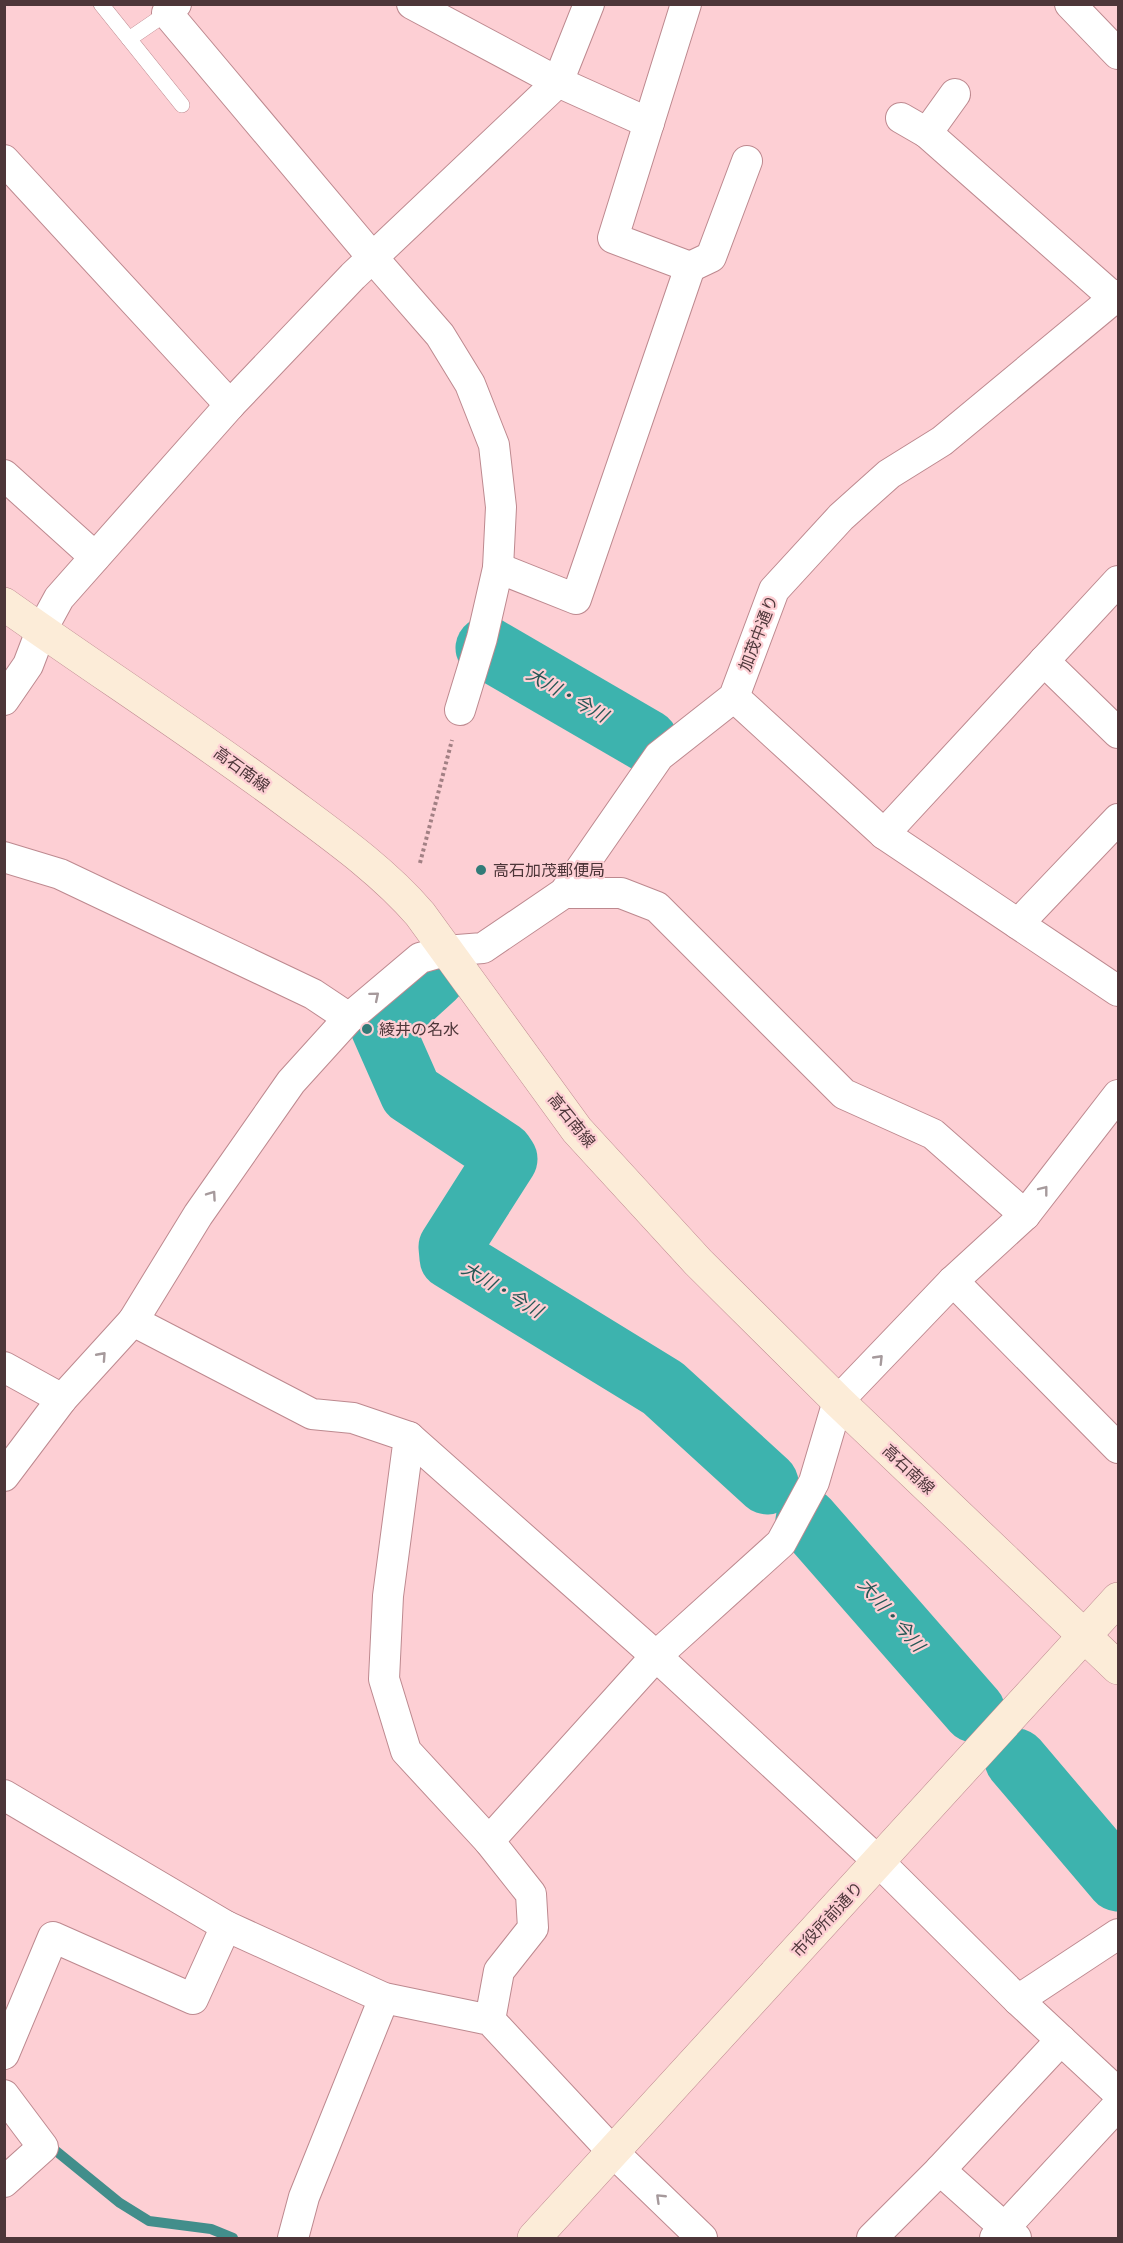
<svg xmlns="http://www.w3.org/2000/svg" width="1123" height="2243" font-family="'Roboto Condensed','Noto Sans JP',sans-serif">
<rect width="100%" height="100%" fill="#fdcfd4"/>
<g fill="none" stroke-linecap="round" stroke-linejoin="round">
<path stroke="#428e8b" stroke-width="10" d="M55 2150 120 2203 149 2221 211 2229 233 2238"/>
<g stroke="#3db3ae" stroke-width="63">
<path d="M487 648 647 741"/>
<path d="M434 977 381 1025 411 1093 502 1153 506 1159 450 1247 451 1258 663 1388 767 1483"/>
<path d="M807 1520 974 1711"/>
<path d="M1016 1760 1118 1880"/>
</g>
<defs>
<g id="lane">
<path d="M101 4 182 105"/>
<path d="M129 39 167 13"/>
</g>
<g id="street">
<path d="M176 4 167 13 373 258 440 335 470 384 494 445 501 507 498 568 482 638 460 710"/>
<path d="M412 4 558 82 649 123"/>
<path d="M1070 4 1118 54"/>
<path d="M901 118 927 133 955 94"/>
<path d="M927 133 1114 298"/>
<path d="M4 160 230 405"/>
<path d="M690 267 711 257 747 161"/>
<path d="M4 475 95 557"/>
<path d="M498 568 576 599 690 267 613 238 686 4"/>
<path d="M1044 661 1118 733"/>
<path d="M734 697 884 834 1118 991"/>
<path d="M4 700 28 665 41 631 59 598 230 405 353 276 558 82 589 4"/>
<path d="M884 834 1118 581"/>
<path d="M4 857 60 874 313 994 349 1018"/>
<path d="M564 893H621L657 907 844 1094 933 1134 1025 1215"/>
<path d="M1018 924 1118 819"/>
<path d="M953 1281 1118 1448"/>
<path d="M133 1321 312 1414 353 1418 409 1437 388 1596 384 1679 406 1751 489 1841 531 1894 533 1928 499 1971 490 2020"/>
<path d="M4 1367 62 1399"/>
<path d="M409 1437 656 1656 879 1862 1018 2000 1118 2093"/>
<path d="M4 1476 62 1399 133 1321 198 1215 291 1082 349 1018 420 958 445 951 483 948 564 893 659 756 734 697 774 590 841 517 889 474 942 441 1118 295"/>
<path d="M4 1795 226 1926 384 1998 490 2020 613 2152 702 2238"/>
<path d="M489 1841 656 1656 781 1543 814 1482 838 1401 953 1281 1025 1215 1118 1095"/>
<path d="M1018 2000 1118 1934"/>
<path d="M4 2054 53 1937 193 1999 226 1926"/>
<path d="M4 2095 43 2147 4 2182"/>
<path d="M940 2170 1016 2238"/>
<path d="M293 2238 304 2197 384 1998"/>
<path d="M872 2238 940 2170 1061 2040"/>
<path d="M995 2238 1118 2105"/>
</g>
<g id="secondary">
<path d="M4 604C97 670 193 732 285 800 332 835 382 870 420 914L577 1130 698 1262 838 1401 1118 1668"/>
<path d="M534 2238 1118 1599"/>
</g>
</defs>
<use href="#lane" stroke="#bd898f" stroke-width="16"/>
<use href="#street" stroke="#bd898f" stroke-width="32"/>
<use href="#secondary" stroke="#bd898f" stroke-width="34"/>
<path stroke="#a28084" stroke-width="4" stroke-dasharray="3 3" stroke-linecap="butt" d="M420 863 452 740"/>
<use href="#lane" stroke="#fff" stroke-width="15"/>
<use href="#street" stroke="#fff" stroke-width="30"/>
<use href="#secondary" stroke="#fcecd8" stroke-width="33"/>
</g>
<defs><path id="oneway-chevron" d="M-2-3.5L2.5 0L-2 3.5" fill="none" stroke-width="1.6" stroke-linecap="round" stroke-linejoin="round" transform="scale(1.5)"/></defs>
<g stroke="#a69a9c">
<use href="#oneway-chevron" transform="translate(375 996) rotate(-40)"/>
<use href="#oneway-chevron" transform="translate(1044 1190) rotate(-52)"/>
<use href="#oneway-chevron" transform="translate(212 1195) rotate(-55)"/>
<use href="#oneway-chevron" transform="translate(102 1356) rotate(-48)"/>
<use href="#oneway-chevron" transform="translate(879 1359) rotate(-46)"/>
<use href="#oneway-chevron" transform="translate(660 2198) rotate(-136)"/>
</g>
<g fill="#327b78" stroke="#fdcfd4" stroke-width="2">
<circle cx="481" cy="870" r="6"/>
<circle cx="367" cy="1029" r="6"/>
</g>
<g text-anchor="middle" stroke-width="4.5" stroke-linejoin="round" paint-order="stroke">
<g font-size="16" fill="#4d3639" stroke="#fdcfd4">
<text transform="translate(758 633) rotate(-69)" y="6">加茂中通り</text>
<text transform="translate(242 769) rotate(36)" y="6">高石南線</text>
<text transform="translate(572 1120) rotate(51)" y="6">高石南線</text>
<text transform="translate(909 1469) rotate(43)" y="6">高石南線</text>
<text transform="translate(827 1919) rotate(-47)" y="6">市役所前通り</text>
</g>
<g font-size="16" fill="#4d3639" stroke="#fdcfd4" text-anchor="start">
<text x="493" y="876">高石加茂郵便局</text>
<text x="379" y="1035">綾井の名水</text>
</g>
<g font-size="18" font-style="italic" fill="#265755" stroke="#fdcfd4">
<text transform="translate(567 695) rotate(30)" y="6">大川・今川</text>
<text transform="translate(502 1290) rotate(31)" y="6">大川・今川</text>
<text transform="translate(891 1615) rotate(49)" y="6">大川・今川</text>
</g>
</g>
<rect width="1123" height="2243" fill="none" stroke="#4d3639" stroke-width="12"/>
</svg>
